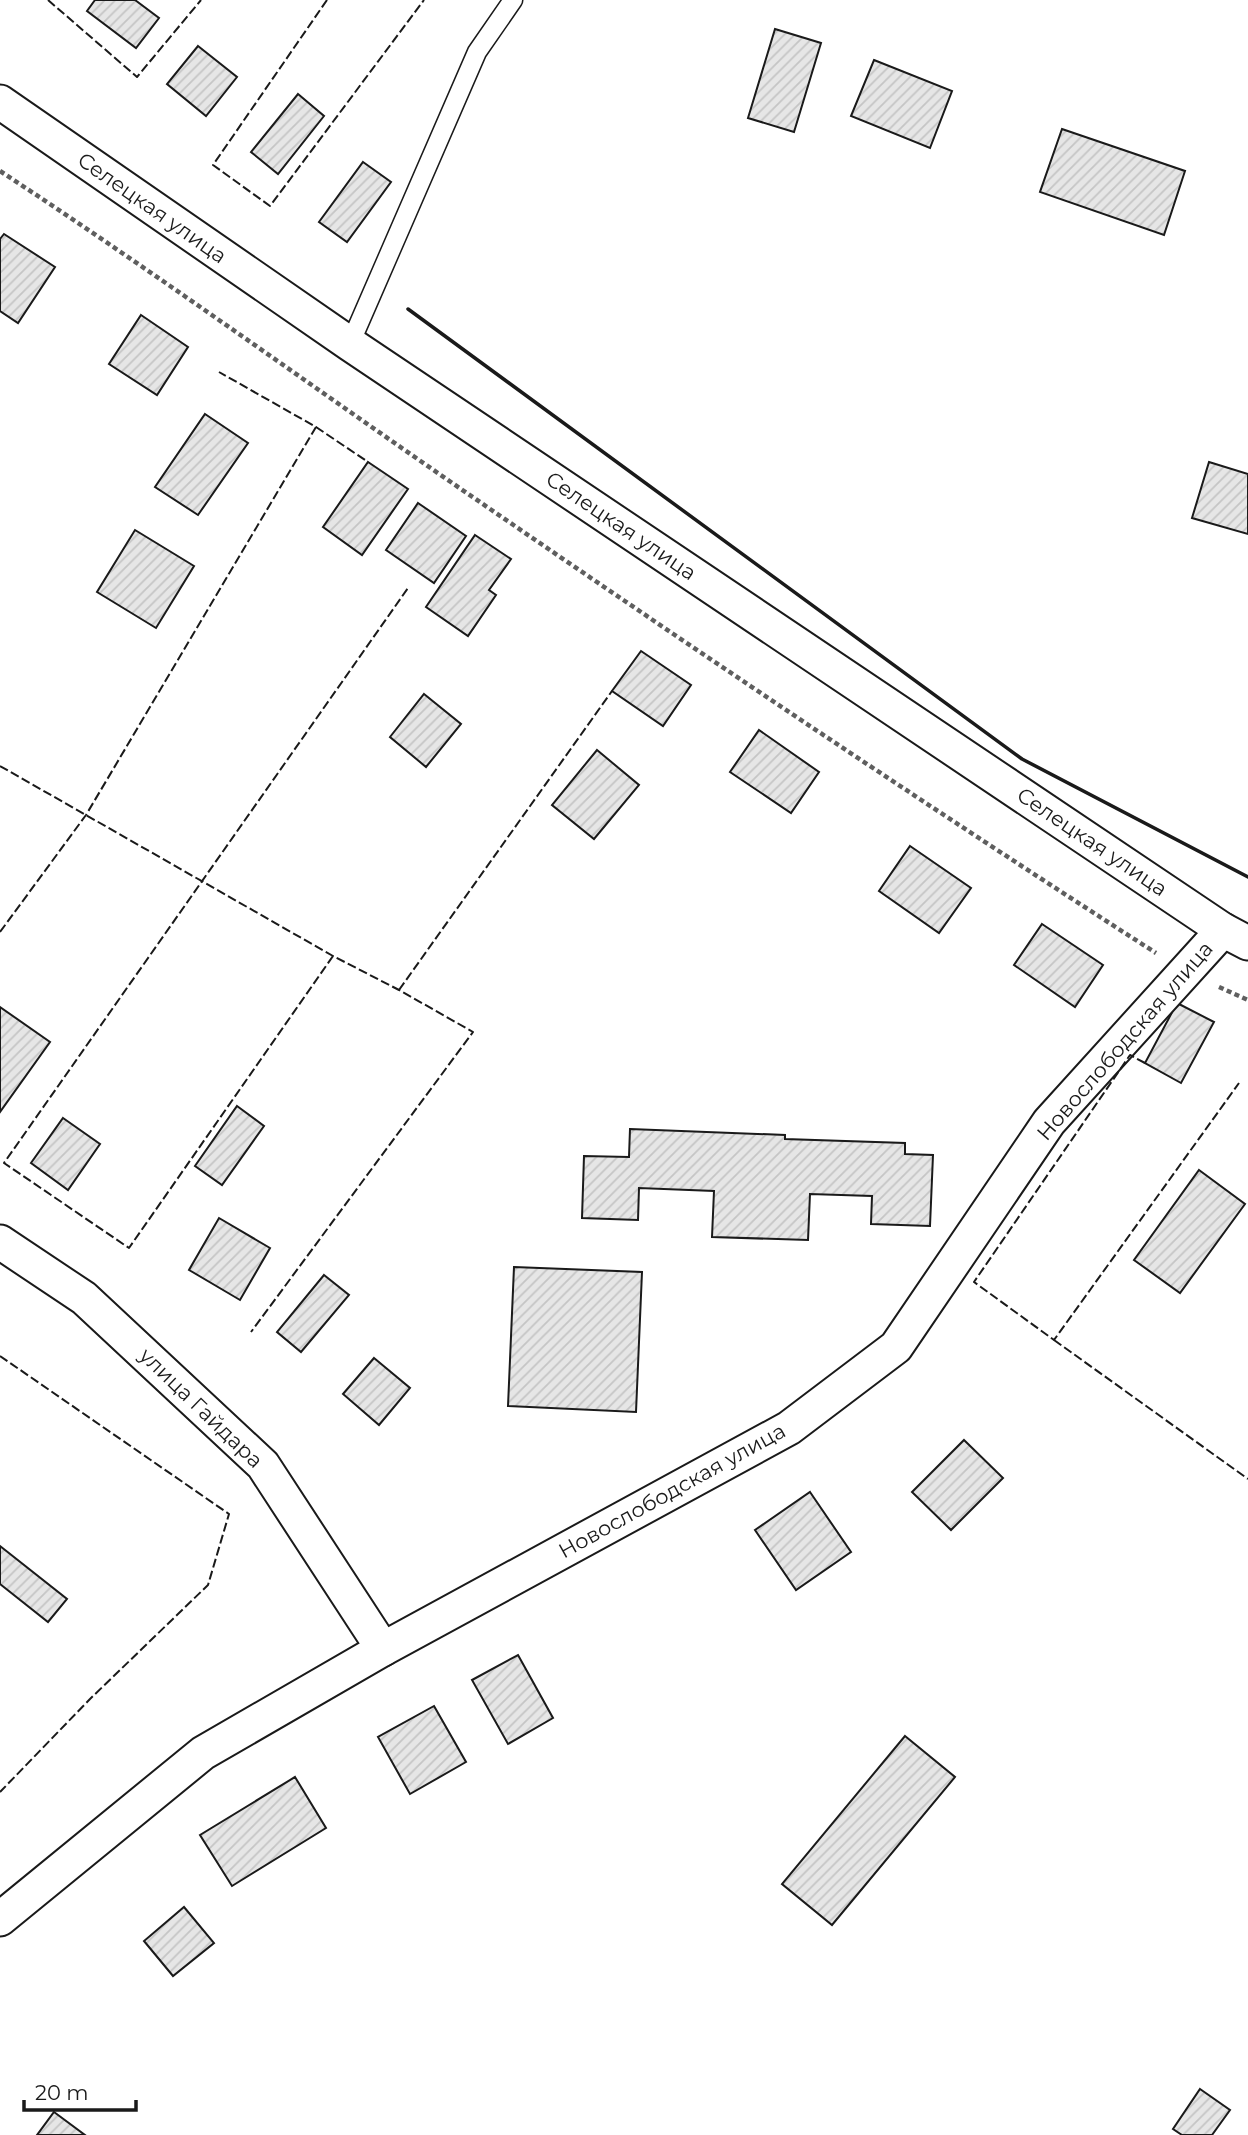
<svg xmlns="http://www.w3.org/2000/svg" width="1248" height="2135" font-family="Montserrat,sans-serif">
<defs>
<pattern id="building-hatch" width="6" height="6" patternUnits="userSpaceOnUse" patternTransform="scale(1.75)"><rect width="6" height="6" fill="#e6e6e6"/><path d="M-1 1l2-2M0 6l6-6M5 7l2-2" fill="none" stroke="#c5c5c5"/></pattern>
</defs>
<rect width="100%" height="100%" fill="#fff"/>
<g fill="url(#building-hatch)" stroke="#1a1a1a" stroke-width="2">
<path d="M95 0H135L159 18 136 48 87 11Z"/>
<path d="M775 29 821 43 794 132 748 118Z"/>
<path d="M198 46 237 77 206 116 167 84Z"/>
<path d="M874 60 952 91 930 148 851 116Z"/>
<path d="M298 94 324 116 278 174 251 152Z"/>
<path d="M1062 129 1185 171 1164 235 1040 192Z"/>
<path d="M363 162 391 182 347 242 319 222Z"/>
<path d="M4 234 55 267 18 323 0 311V239Z"/>
<path d="M141 315 188 347 157 395 109 364Z"/>
<path d="M205 414 248 443 198 515 155 487Z"/>
<path d="M368 462 408 489 362 555 323 527Z"/>
<path d="M1209 462 1248 474V534L1192 518Z"/>
<path d="M418 503 466 536 434 583 386 550Z"/>
<path d="M135 530 194 566 156 628 97 592Z"/>
<path d="M475 535 511 559 489 590 496 595 468 636 426 607Z"/>
<path d="M641 651 691 685 663 726 612 691Z"/>
<path d="M424 694 461 724 426 767 390 737Z"/>
<path d="M759 730 819 772 791 813 730 772Z"/>
<path d="M597 750 639 785 594 839 552 805Z"/>
<path d="M910 846 971 888 939 933 879 891Z"/>
<path d="M1042 924 1103 965 1075 1007 1014 965Z"/>
<path d="M1177 1003 1214 1022 1181 1083 1145 1063Z"/>
<path d="M0 1007 50 1042 0 1112Z"/>
<path d="M237 1106 264 1126 222 1185 195 1166Z"/>
<path d="M63 1118 100 1144 68 1190 31 1163Z"/>
<path d="M630 1129 785 1135V1139L905 1143V1154L933 1155 930 1226 871 1224 872 1196 810 1194 808 1240 712 1237 714 1191 639 1188 638 1220 582 1218 584 1156 629 1157Z"/>
<path d="M1199 1170 1245 1204 1180 1293 1134 1260Z"/>
<path d="M219 1218 270 1248 240 1300 189 1270Z"/>
<path d="M514 1267 642 1272 636 1412 508 1406Z"/>
<path d="M324 1275 349 1295 301 1352 277 1332Z"/>
<path d="M374 1358 410 1388 379 1425 343 1394Z"/>
<path d="M964 1440 1003 1478 951 1530 912 1492Z"/>
<path d="M810 1492 851 1552 796 1590 755 1530Z"/>
<path d="M0 1546 67 1599 48 1622 0 1584Z"/>
<path d="M518 1655 553 1718 508 1744 472 1680Z"/>
<path d="M434 1706 466 1762 410 1794 378 1737Z"/>
<path d="M905 1736 955 1777 832 1925 782 1884Z"/>
<path d="M295 1777 326 1828 232 1886 200 1835Z"/>
<path d="M184 1907 214 1943 173 1976 144 1941Z"/>
<path d="M1200 2089 1230 2110 1212 2135H1182L1173 2129Z"/>
<path d="M54 2112 85 2135H37Z"/>
</g>
<g fill="none" stroke-linecap="round" stroke-linejoin="round">
<defs>
<path id="service" d="M350 344 477 52 513 0"/>
<g id="minor">
<path d="M0 102 350 344 1223 930 1248 943"/>
<path d="M0 1242 84 1298 263 1465 383 1649"/>
<path d="M0 1919 203 1753 383 1649 789 1428 896 1347 1049 1122 1223 930"/>
</g>
</defs>
<use href="#service" stroke="#1a1a1a" stroke-width="21"/>
<use href="#minor" stroke="#1a1a1a" stroke-width="37"/>
<g stroke="#5f5f5f" stroke-width="4.5" stroke-dasharray="5 3.5" stroke-linecap="butt">
<path d="M0 171C151 270 296 375 445 478 679 639 916 799 1156 953"/>
<path d="M1219 987 1248 1000"/>
</g>
<use href="#service" stroke="#fff" stroke-width="18"/>
<use href="#minor" stroke="#fff" stroke-width="33"/>
<g stroke="#1a1a1a" stroke-width="2" stroke-dasharray="9 3.5" stroke-linecap="butt">
<path d="M48 0 137 77 201 0"/>
<path d="M327 0 213 165 270 206 424 0"/>
<path d="M316 427 368 462"/>
<path d="M0 766 333 956 399 990 473 1032 251 1332"/>
<path d="M0 932 86 815 316 427 219 372"/>
<path d="M333 956 129 1248 4 1163 408 588"/>
<path d="M399 990 612 691"/>
<path d="M1145 1063 1130 1055 974 1282 1054 1340 1239 1083"/>
<path d="M1054 1340 1248 1479"/>
<path d="M0 1356 229 1514 208 1585 90 1699 0 1792"/>
</g>
<path stroke="#1a1a1a" stroke-width="3.5" d="M408 309 1022 759 1248 877"/>
</g>
<g text-anchor="middle" stroke-width="5" stroke-linejoin="round" paint-order="stroke">
<g font-size="21" fill="#1a1a1a" stroke="#fff">
<text transform="translate(152 208) rotate(35)" y="7">Селецкая улица</text>
<text transform="translate(621 526) rotate(34)" y="7">Селецкая улица</text>
<text transform="translate(1092 842) rotate(34)" y="7">Селецкая улица</text>
<text transform="translate(1125 1041) rotate(-49)" y="7">Новослободская улица</text>
<text transform="translate(201 1408) rotate(44)" y="7">улица Гайдара</text>
<text transform="translate(672 1491) rotate(-29)" y="7">Новослободская улица</text>
</g>
</g>
<path d="M24 2100v10h112v-10" fill="none" stroke="#1a1a1a" stroke-width="3.5"/>
<text x="35" y="2100" font-size="21" fill="#1a1a1a" stroke="#ffffff" stroke-width="5" paint-order="stroke">20 m</text>
</svg>
